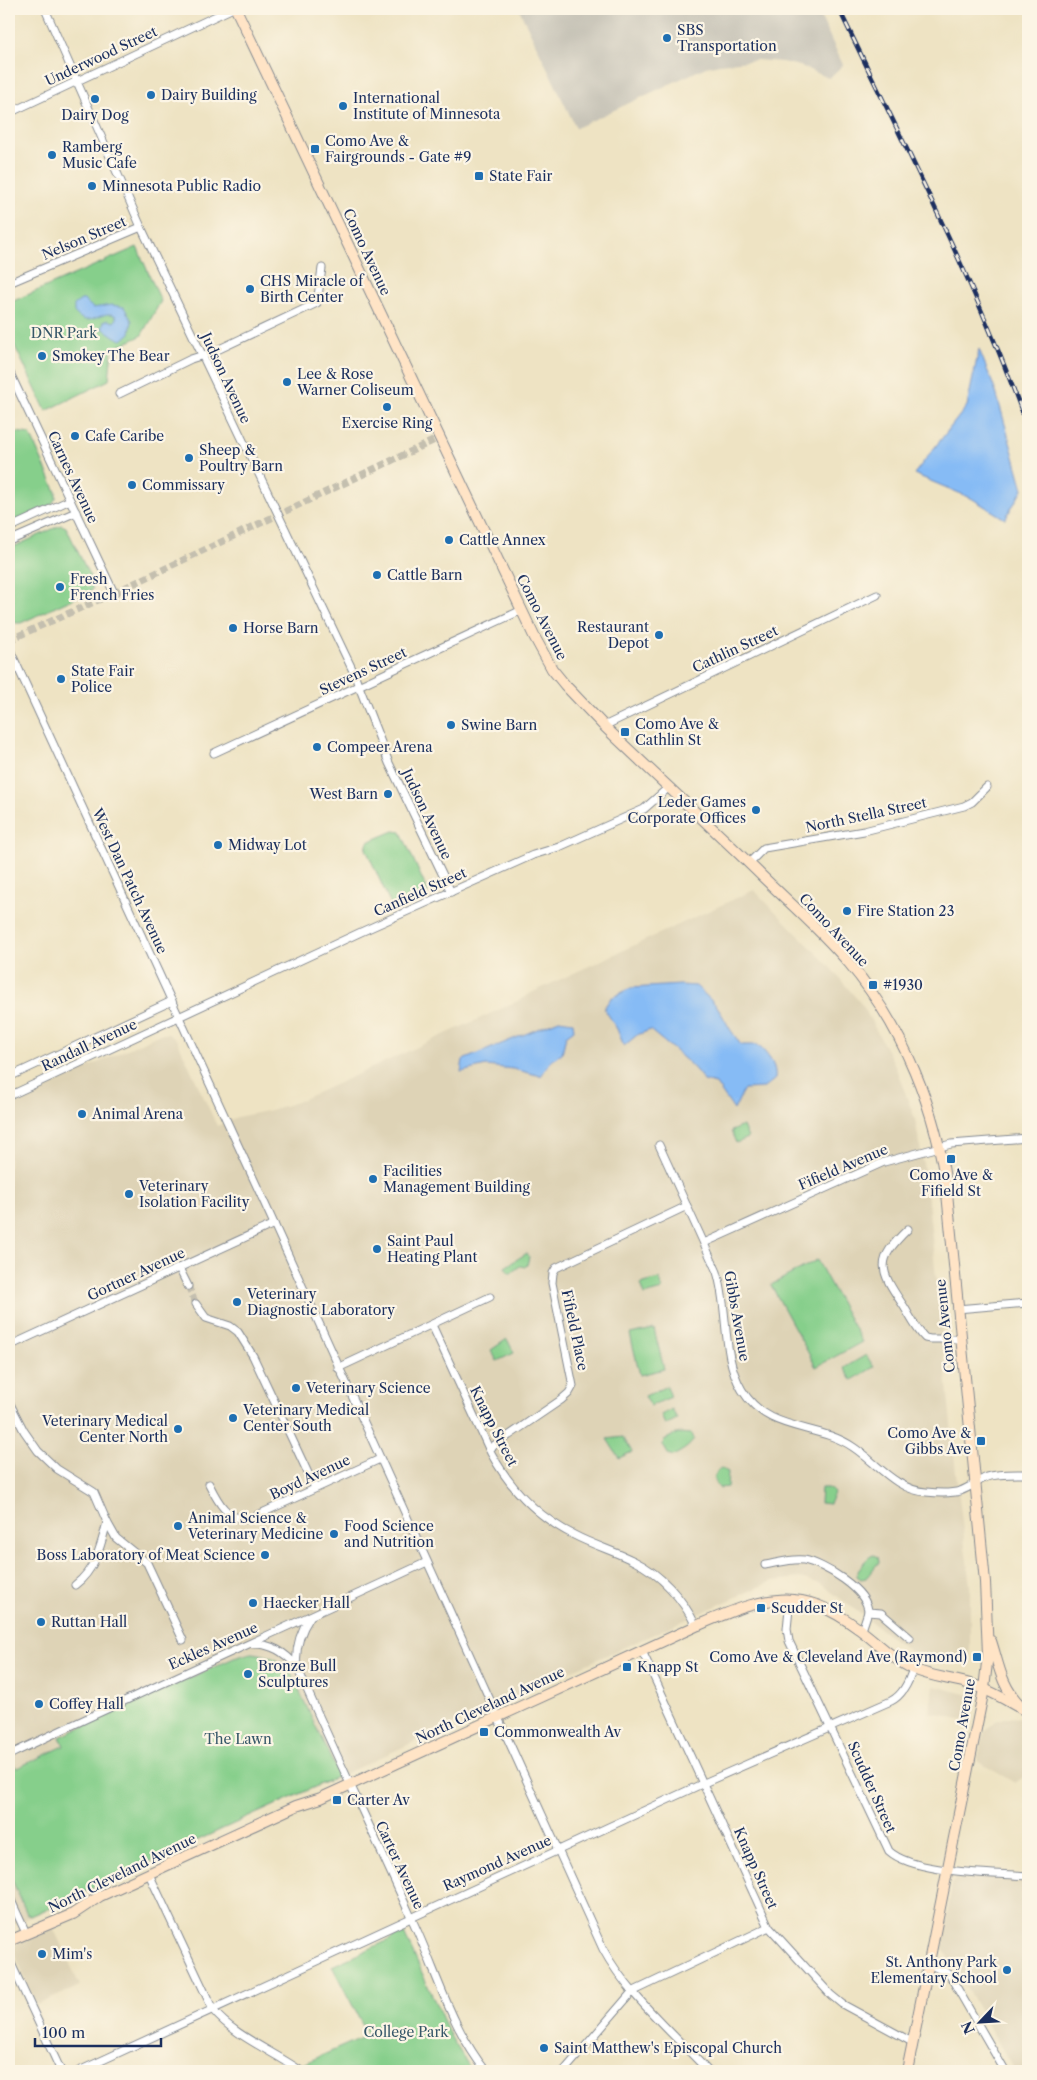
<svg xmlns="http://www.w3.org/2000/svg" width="1037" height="2080" font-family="'Libre Caslon Text',serif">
<rect width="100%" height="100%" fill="#fcf5e5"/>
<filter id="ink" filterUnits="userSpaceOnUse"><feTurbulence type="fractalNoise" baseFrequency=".02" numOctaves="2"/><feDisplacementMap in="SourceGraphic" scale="10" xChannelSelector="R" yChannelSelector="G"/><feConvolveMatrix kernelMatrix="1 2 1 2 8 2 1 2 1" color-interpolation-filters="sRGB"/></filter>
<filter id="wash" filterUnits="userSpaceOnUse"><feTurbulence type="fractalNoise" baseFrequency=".0096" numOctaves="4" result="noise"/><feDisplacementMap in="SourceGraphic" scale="20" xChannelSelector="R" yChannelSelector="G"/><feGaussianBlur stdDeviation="1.12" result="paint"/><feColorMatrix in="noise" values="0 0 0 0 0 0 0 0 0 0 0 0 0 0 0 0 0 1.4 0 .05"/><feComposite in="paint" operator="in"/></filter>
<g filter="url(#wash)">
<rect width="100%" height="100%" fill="#eee3c3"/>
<g fill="#ded3b6">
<path d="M754 890 829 966 863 1006 894 1063 915 1119 926 1180 956 1473 970 1586V1660L967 1662 912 1653 821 1584 800 1578 772 1581 482 1711 9 1927V1104L160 1034H168L177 1040 217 1126 237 1117 267 1111 297 1102 518 1001 533 992Z"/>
<path d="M934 1686 970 1695 973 1702 969 1721 929 1712Z"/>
<path d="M1008 1717 1019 1718 1028 1723V1774L1015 1783 977 1761 985 1731 996 1721Z"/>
<path d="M960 1876 1028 1882V2071H1015L942 1947 952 1885 955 1879Z"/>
<path d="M53 1927 80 1986 37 2005 14 1953 13 1949 16 1944Z"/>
</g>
<path fill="#c8c4b8" d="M519 9H817L843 65 829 78 800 66 782 62 757 60 719 64 706 67 576 128Z"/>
<g fill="#86cf8b" stroke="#507f74">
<path d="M137 247 161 301 141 336 112 349 109 380 46 411 9 334V303Z"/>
<path d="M9 431 30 434 56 492V498L52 504 9 524Z"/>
<path d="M61 525 66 527 93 583 92 590 21 623H16L9 619V549Z"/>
<path d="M394 831 401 832 428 892 424 898 398 908 391 905 366 849 368 842Z"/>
<path d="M743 1126 748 1138 736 1143 731 1131Z"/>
<path d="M527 1253 529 1257 527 1265 525 1267 520 1266 511 1273H509L505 1267Z"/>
<path d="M817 1260 862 1342 816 1367 771 1285Z"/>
<path d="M659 1279 662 1290 644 1295 640 1284Z"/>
<path d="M654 1329 664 1369 640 1375 630 1334Z"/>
<path d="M507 1339 514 1353 497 1361 491 1350Z"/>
<path d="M866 1355 874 1367 852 1380 844 1368Z"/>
<path d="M667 1386 671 1397 650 1406 645 1396Z"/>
<path d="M672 1409 677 1419 665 1425 661 1415Z"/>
<path d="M678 1433 692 1434 694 1439C690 1447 680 1452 673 1456L668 1454 663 1445 664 1440Z"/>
<path d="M623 1437 632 1452 619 1458 607 1439Z"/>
<path d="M721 1468 728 1472 727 1487 720 1488 713 1479 718 1470Z"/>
<path d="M821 1488H829L834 1493 829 1504 820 1503Z"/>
<path d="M873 1555 878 1557 879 1562 866 1578 861 1579 857 1576C858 1568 865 1559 873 1555Z"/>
<path d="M251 1653C266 1654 280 1659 290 1671L339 1776 31 1916 27 1914 9 1873V1765L12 1763 17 1768 64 1746 60 1737 234 1658Z"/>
<path d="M404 1933 451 2037 472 2071H311L303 2064 368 2035 332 1966Z"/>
</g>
<g fill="#86bbf5" stroke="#5075aa">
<path d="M81 300H84L93 308 111 305 124 307 132 321 130 333 122 340 115 337 102 328 104 321 108 320 114 322 116 320V316C102 307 90 332 74 312V305Z"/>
<path d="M979 349 996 392 1023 489 1005 519 971 498 914 474 967 406Z"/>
<path d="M680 985 696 986 717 1006 730 1029 741 1045H758C768 1055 777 1065 775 1079L764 1088 744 1089 734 1110 716 1084 704 1081C691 1061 668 1046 650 1030L637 1035 624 1046 617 1029 604 1008 611 998 631 988Z"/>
<path d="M559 1020 573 1022 574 1030 566 1036 562 1053 551 1061 541 1076 513 1069 486 1066 461 1072 463 1060Z"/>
</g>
</g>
<g filter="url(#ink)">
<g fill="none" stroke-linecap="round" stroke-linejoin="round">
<g stroke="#c4bfaf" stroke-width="7" stroke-dasharray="7 3.5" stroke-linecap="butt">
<path d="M9 640 114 593 439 438"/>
<path d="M188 1286 196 1304"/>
</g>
<defs>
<g id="street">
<path d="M45 9 141 227 353 671 389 763 451 892"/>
<path d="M9 113 231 9"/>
<path d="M9 283 141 227"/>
<path d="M9 371 114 593"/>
<path d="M119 394 191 359 213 352 317 303 322 268"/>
<path d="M9 528 70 500"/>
<path d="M9 541 76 512"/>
<path d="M9 648 260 1193 603 1949C627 1994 673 2033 708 2071"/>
<path d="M604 726 877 595"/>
<path d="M214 753 522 610"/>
<path d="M749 863 764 848 864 831 964 806 972 802 987 787"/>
<path d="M9 1077 172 1001"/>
<path d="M9 1096 361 932 533 855 559 847 644 809 668 788"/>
<path d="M659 1145 717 1272C729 1310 721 1355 742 1390 769 1434 816 1422 853 1447 877 1463 896 1490 926 1492 936 1493 950 1494 960 1491 969 1488 978 1481 987 1477 999 1473 1016 1474 1028 1474"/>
<path d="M908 1229C875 1261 879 1269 903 1305 910 1316 916 1329 925 1338L930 1339H960"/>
<path d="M704 1243 884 1162 951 1144 1028 1138"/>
<path d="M179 1268 188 1286"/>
<path d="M196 1304 206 1318 230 1326 238 1332 253 1356 315 1488"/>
<path d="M957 1309 1028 1303"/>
<path d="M432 1325 491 1453C510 1488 538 1517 574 1535 593 1545 614 1551 634 1561 661 1574 683 1599 696 1626"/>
<path d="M9 1346 274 1224"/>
<path d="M338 1368 490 1297"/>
<path d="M9 1402 24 1431 38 1451 57 1469 94 1492 107 1522C101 1545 96 1569 75 1585"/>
<path d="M489 1449 561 1400 569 1393 573 1386 552 1283 553 1273 556 1268 687 1206"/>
<path d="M209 1484C217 1500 227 1521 249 1519L380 1459"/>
<path d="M107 1522 116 1538 147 1563 183 1640"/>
<path d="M765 1565C778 1563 792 1558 804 1560 824 1564 868 1590 868 1612L881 1613 910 1638"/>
<path d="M790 1599 787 1629 789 1641 889 1851C914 1874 994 1873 1028 1876"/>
<path d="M310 1617C300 1632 295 1649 297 1667 335 1753 376 1839 415 1926 437 1974 452 2029 486 2071"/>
<path d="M862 1630 868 1612"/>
<path d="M253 1644C272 1644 284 1652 297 1666"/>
<path d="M642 1651 769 1927 831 1995 842 2004 912 2042"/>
<path d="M9 1755C147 1689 288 1627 427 1562"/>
<path d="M149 1874 213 2010C234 2036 273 2051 301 2071"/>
<path d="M9 1896 26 1933"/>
<path d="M9 1959 61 2071"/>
<path d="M929 1964 949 1974 1005 2071"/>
<path d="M79 2071 704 1783 891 1701C903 1695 909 1682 913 1668"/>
<path d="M564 2071 632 1992 769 1927"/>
</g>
<g id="secondary">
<path d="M236 9 534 636 552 669 565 685 604 726C657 777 711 826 763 877 792 905 823 932 849 963 903 1027 937 1110 947 1193L985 1582 988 1654 984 1689 907 2071"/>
<path d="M991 1641C999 1665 1001 1686 1020 1705"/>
<path d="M9 1941 73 1914 100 1896 296 1806 321 1798 696 1626C761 1599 797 1582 859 1629 877 1642 891 1658 911 1668 930 1677 950 1678 970 1684 990 1689 1010 1703 1028 1712"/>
</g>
</defs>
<use href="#street" stroke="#848990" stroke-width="9"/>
<use href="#secondary" stroke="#848990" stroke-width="12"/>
<use href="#street" stroke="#fff" stroke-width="7"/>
<use href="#secondary" stroke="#ffe4c6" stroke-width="10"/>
<defs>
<path id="rail" d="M839 9C905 147 976 283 1028 428"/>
</defs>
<use href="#rail" stroke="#1b2f5e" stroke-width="4.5"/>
<use href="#rail" stroke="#fcf5e5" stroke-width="2.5" stroke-dasharray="8" stroke-linecap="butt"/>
</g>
</g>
<g fill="#1f6fb2" stroke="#fcf5e5" stroke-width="2">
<circle cx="667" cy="38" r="5"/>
<circle cx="151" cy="95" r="5"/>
<circle cx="95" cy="99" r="5"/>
<circle cx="343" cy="106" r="5"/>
<rect x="310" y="144" width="10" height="10" rx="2.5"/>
<circle cx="52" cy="155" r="5"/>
<rect x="474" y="171" width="10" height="10" rx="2.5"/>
<circle cx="92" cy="186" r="5"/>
<circle cx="250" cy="289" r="5"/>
<circle cx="42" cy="356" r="5"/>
<circle cx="287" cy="382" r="5"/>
<circle cx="387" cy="407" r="5"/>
<circle cx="75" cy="436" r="5"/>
<circle cx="189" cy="458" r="5"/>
<circle cx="132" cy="485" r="5"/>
<circle cx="449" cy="540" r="5"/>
<circle cx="377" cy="575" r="5"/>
<circle cx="60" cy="587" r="5"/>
<circle cx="233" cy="628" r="5"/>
<circle cx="659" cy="635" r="5"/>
<circle cx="61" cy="679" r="5"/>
<circle cx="451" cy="725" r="5"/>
<rect x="620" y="727" width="10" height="10" rx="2.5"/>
<circle cx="317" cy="747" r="5"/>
<circle cx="388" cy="794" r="5"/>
<circle cx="756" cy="810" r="5"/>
<circle cx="218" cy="845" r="5"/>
<circle cx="847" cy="911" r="5"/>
<rect x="868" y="980" width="10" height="10" rx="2.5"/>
<circle cx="82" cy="1114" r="5"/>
<rect x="946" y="1154" width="10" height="10" rx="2.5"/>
<circle cx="373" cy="1179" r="5"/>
<circle cx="129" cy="1194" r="5"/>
<circle cx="377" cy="1249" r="5"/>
<circle cx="237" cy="1302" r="5"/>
<circle cx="296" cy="1388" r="5"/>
<circle cx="233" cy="1418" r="5"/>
<circle cx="178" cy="1429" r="5"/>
<rect x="976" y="1436" width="10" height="10" rx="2.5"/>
<circle cx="178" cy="1526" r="5"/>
<circle cx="334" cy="1534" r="5"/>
<circle cx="265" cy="1555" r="5"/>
<circle cx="253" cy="1603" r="5"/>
<rect x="756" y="1603" width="10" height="10" rx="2.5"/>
<circle cx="41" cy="1622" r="5"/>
<rect x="972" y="1652" width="10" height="10" rx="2.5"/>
<rect x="622" y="1662" width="10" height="10" rx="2.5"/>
<circle cx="248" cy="1674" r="5"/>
<circle cx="39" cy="1704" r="5"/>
<rect x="479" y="1727" width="10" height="10" rx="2.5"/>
<rect x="332" y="1795" width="10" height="10" rx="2.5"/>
<circle cx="42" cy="1954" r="5"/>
<circle cx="1007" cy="1970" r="5"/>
<circle cx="544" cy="2048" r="5"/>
</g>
<g text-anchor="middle" stroke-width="4.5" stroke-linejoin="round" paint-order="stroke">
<g font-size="14" fill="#1b2f5e" stroke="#fcf5e5" text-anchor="start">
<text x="677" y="35">SBS<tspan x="677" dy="16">Transportation</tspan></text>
<text x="161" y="100">Dairy Building</text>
<text x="353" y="103">International<tspan x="353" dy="16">Institute of Minnesota</tspan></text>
<text x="95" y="120" text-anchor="middle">Dairy Dog</text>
<text x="325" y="146">Como Ave &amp;<tspan x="325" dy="16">Fairgrounds - Gate #9</tspan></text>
<text x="62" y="152">Ramberg<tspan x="62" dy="16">Music Cafe</tspan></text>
<text x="489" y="181">State Fair</text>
<text x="102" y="191">Minnesota Public Radio</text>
<text x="260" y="286">CHS Miracle of<tspan x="260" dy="16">Birth Center</tspan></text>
<text x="52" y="361">Smokey The Bear</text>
<text x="297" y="379">Lee &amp; Rose<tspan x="297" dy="16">Warner Coliseum</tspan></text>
<text x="387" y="428" text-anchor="middle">Exercise Ring</text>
<text x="85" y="441">Cafe Caribe</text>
<text x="199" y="455">Sheep &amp;<tspan x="199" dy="16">Poultry Barn</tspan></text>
<text x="142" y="490">Commissary</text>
<text x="459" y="545">Cattle Annex</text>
<text x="387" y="580">Cattle Barn</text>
<text x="70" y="584">Fresh<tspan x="70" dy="16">French Fries</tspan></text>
<text x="649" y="632" text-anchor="end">Restaurant<tspan x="649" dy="16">Depot</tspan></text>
<text x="243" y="633">Horse Barn</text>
<text x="71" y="676">State Fair<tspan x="71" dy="16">Police</tspan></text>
<text x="635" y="729">Como Ave &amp;<tspan x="635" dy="16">Cathlin St</tspan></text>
<text x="461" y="730">Swine Barn</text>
<text x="327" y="752">Compeer Arena</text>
<text x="378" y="799" text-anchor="end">West Barn</text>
<text x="746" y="807" text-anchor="end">Leder Games<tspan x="746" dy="16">Corporate Offices</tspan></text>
<text x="228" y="850">Midway Lot</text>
<text x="857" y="916">Fire Station 23</text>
<text x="883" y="990">#1930</text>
<text x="92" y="1119">Animal Arena</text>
<text x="383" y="1176">Facilities<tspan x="383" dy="16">Management Building</tspan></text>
<text x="951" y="1180" text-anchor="middle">Como Ave &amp;<tspan x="951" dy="16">Fifield St</tspan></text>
<text x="139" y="1191">Veterinary<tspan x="139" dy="16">Isolation Facility</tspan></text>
<text x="387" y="1246">Saint Paul<tspan x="387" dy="16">Heating Plant</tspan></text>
<text x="247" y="1299">Veterinary<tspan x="247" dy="16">Diagnostic Laboratory</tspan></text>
<text x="306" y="1393">Veterinary Science</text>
<text x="243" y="1415">Veterinary Medical<tspan x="243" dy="16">Center South</tspan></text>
<text x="168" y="1426" text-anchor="end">Veterinary Medical<tspan x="168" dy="16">Center North</tspan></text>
<text x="971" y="1438" text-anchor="end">Como Ave &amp;<tspan x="971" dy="16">Gibbs Ave</tspan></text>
<text x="188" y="1523">Animal Science &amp;<tspan x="188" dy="16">Veterinary Medicine</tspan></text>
<text x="344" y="1531">Food Science<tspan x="344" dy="16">and Nutrition</tspan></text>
<text x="255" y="1560" text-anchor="end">Boss Laboratory of Meat Science</text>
<text x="263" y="1608">Haecker Hall</text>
<text x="771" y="1613">Scudder St</text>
<text x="51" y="1627">Ruttan Hall</text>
<text x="967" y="1662" text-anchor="end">Como Ave &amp; Cleveland Ave (Raymond)</text>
<text x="258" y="1671">Bronze Bull<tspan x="258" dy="16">Sculptures</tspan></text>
<text x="637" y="1672">Knapp St</text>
<text x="49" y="1709">Coffey Hall</text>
<text x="494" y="1737">Commonwealth Av</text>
<text x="347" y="1805">Carter Av</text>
<text x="52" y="1959">Mim's</text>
<text x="997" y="1967" text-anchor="end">St. Anthony Park<tspan x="997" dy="16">Elementary School</tspan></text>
<text x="554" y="2053">Saint Matthew's Episcopal Church</text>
</g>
<g font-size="14" fill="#1b2f5e" stroke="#fcf5e5">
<text transform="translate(101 56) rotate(-25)" y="5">Underwood Street</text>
<text transform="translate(84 238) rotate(-23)" y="5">Nelson Street</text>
<text transform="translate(367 252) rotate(65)" y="5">Como Avenue</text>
<text transform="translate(226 378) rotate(65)" y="5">Judson Avenue</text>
<text transform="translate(73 477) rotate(65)" y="5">Carnes Avenue</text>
<text transform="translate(542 617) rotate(63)" y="5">Como Avenue</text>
<text transform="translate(735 649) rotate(-25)" y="5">Cathlin Street</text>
<text transform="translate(363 671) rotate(-25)" y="5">Stevens Street</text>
<text transform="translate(427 814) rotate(65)" y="5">Judson Avenue</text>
<text transform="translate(866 815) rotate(-12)" y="5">North Stella Street</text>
<text transform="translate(130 881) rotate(65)" y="5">West Dan Patch Avenue</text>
<text transform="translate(420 892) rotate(-24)" y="5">Canfield Street</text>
<text transform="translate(834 930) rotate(47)" y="5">Como Avenue</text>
<text transform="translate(89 1045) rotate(-25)" y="5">Randall Avenue</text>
<text transform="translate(843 1167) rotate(-23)" y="5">Fifield Avenue</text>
<text transform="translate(136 1274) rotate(-25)" y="5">Gortner Avenue</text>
<text transform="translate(737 1316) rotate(80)" y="5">Gibbs Avenue</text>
<text transform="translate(945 1326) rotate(-96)" y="5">Como Avenue</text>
<text transform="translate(575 1330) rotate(78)" y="5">Fifield Place</text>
<text transform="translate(494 1426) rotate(63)" y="5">Knapp Street</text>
<text transform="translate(310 1477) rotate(-25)" y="5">Boyd Avenue</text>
<text transform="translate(213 1646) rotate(-24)" y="5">Eckles Avenue</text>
<text transform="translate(490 1705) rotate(-25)" y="5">North Cleveland Avenue</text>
<text transform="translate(962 1725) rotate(-80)" y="5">Como Avenue</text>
<text transform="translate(872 1787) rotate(66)" y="5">Scudder Street</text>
<text transform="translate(497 1863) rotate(-24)" y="5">Raymond Avenue</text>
<text transform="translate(400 1865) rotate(65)" y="5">Carter Avenue</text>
<text transform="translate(756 1868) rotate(66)" y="5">Knapp Street</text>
<text transform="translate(122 1873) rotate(-26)" y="5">North Cleveland Avenue</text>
</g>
<g font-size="14" fill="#365769" stroke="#fcf5e5">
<text x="64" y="338">DNR Park</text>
<text x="238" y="1744">The Lawn</text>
<text x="406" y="2037">College Park</text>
</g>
</g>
<rect width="1037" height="2080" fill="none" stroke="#fcf5e5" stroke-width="30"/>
<g transform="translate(980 2022) rotate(245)" stroke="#fcf5e5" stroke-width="4" paint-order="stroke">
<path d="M0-4L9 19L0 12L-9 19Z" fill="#1b2f5e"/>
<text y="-8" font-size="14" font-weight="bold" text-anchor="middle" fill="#1b2f5e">N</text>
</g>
<path d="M35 2038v8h126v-8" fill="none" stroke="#1b2f5e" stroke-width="2.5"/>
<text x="42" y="2038" font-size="15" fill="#1b2f5e" stroke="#fcf5e5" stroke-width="4" paint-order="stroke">100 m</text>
</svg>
